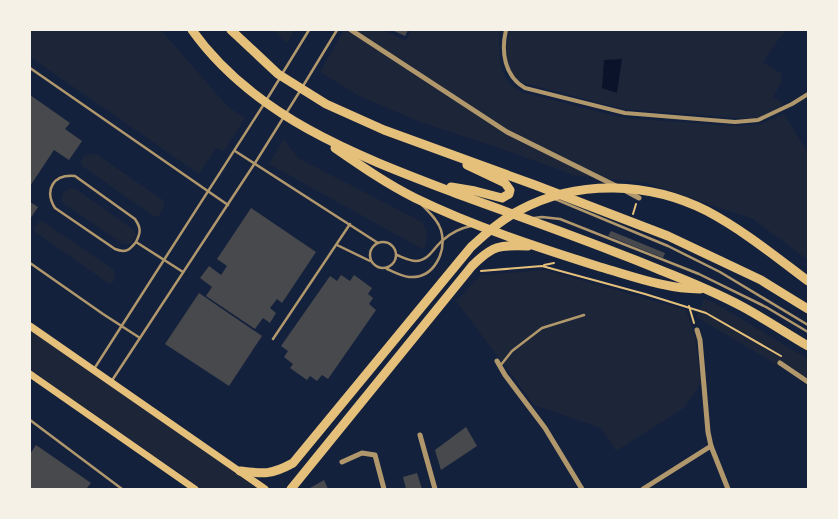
<svg xmlns="http://www.w3.org/2000/svg" width="838" height="519" font-family="Commissioner,sans-serif">
<rect width="100%" height="100%" fill="#14213d"/>
<g fill="#1d2539">
<path d="M30 30H161L227 106 245 118 224 151 216 148 199 174 30 57Z"/>
<path d="M274 30H294L287 43Z"/>
<path d="M344 30H383L406 41 411 30H499C500 56 496 77 521 92L615 116 635 119 735 126 761 124 784 114 808 153V260L753 219 646 183 574 175 499 148 420 122 359 96 320 72Z"/>
<path d="M510 30H787L778 40 763 62 782 74 781 83 773 97 783 103C774 118 768 118 751 119L623 109 524 83C503 73 504 49 510 30Z"/>
<path d="M284 139 298 158 422 222C429 233 427 239 424 250L269 164Z"/>
<path d="M91 154H96L163 200 164 206 159 216 155 217 82 166 81 161 84 156Z"/>
<path d="M70 188 76 189 134 230 136 235 131 244H123L63 203C60 196 63 192 70 188Z"/>
<path d="M40 221 44 222 114 270 115 278 112 283H108L35 232 34 228Z"/>
<path d="M545 270 686 310 695 336 701 384 684 408 616 451 601 428 534 405 456 301 481 275Z"/>
<path d="M704 299 713 302 808 359V383L696 317Z"/>
<path d="M30 330 259 489H202L30 370Z"/>
</g>
<path fill="#0b132b" d="M622 59 617 93 602 88 604 60Z"/>
<g fill="#48494c">
<path d="M392 30H408L405 36Z"/>
<path d="M30 95 70 123 65 129 82 141 69 160 54 150 30 186Z"/>
<path d="M30 202 38 207 30 219Z"/>
<path d="M251 208 316 252 282 303 277 299 270 308 276 313 270 323 263 318 255 329 206 296 212 287 200 278 209 266 221 275 227 266 217 259Z"/>
<path d="M611 231 665 253 663 258 608 236Z"/>
<path d="M341 275 350 281 354 275 372 288 368 294 373 298 369 304 376 310 328 379 322 375 317 381 310 376 307 380 290 368 293 364 284 357 288 351 281 346 330 276 337 281Z"/>
<path d="M199 293 262 336 229 386 165 344Z"/>
<path d="M466 427 477 446 441 470 435 450Z"/>
<path d="M36 445 91 483 86 489H30V454Z"/>
<path d="M417 473 422 489H406L403 477Z"/>
<path d="M324 480 328 489 310 488Z"/>
</g>
<g fill="none" stroke-linecap="round" stroke-linejoin="round">
<g stroke="#e5c07b" stroke-width="2">
<path d="M633 214 636 204"/>
<path d="M544 265 554 263"/>
<path d="M481 271 542 266 645 294 706 313 781 356"/>
<path d="M689 306 694 323"/>
</g>
<g stroke="#b1986c" stroke-width="2.5">
<path d="M30 68 228 205"/>
<path d="M282 74 309 30"/>
<path d="M303 86 337 30"/>
<path d="M267 99 280 78"/>
<path d="M235 151 378 243"/>
<path d="M555 199 668 246 720 272 808 325"/>
<path d="M534 218 542 217 560 219 699 274 766 307 808 332"/>
<circle cx="383" cy="255" r="13"/>
<path d="M136 242C129 251 125 253 115 249L55 208C44 190 53 174 75 176L135 219C141 228 141 232 136 242L183 272"/>
<path d="M337 245 370 261"/>
<path d="M397 255C402 257 410 261 416 261 429 261 434 247 443 240 451 233 461 228 471 226"/>
<path d="M30 263 103 314 140 338"/>
<path d="M387 269C394 272 401 276 409 277 434 279 447 252 441 230 438 220 429 212 422 205"/>
<path d="M273 339 350 224"/>
<path d="M500 366 512 351 542 328 584 315"/>
<path d="M94 369 264 104"/>
<path d="M111 382 255 163 300 91"/>
<path d="M30 420 122 489"/>
</g>
<path stroke="#b1986c" stroke-width="4" d="M506 30C501 51 504 76 525 88L625 113 735 122 758 120 792 104 808 94"/>
<g stroke="#b1986c" stroke-width="5">
<path d="M351 30 507 132 616 186"/>
<path d="M626 191 639 198"/>
<path d="M697 330 700 340 708 432 711 446 728 489"/>
<path d="M497 361 505 375 545 428 582 489"/>
<path d="M780 363 808 382"/>
<path d="M420 435 435 489"/>
<path d="M342 462 362 453 375 455 384 489"/>
<path d="M643 489 711 446"/>
</g>
<g stroke="#e5c07b" stroke-width="7">
<path d="M30 326 265 489"/>
<path d="M30 374 195 489"/>
</g>
<g stroke="#e5c07b" stroke-width="9">
<path d="M192 30C255 118 358 156 455 193 523 218 593 242 660 270 688 281 717 293 743 307 765 319 786 333 808 346"/>
<path d="M231 30 278 74 326 104 384 130 535 185 668 236 761 280 808 309"/>
<path d="M335 148C361 166 387 184 415 198 472 226 540 248 600 267 632 276 666 289 700 289"/>
<path d="M451 187 475 191 502 198 509 194 510 190 505 183 467 165"/>
<path d="M240 471C264 474 271 475 293 463L471 247C486 233 502 219 520 210 578 179 650 182 707 211 743 230 776 257 808 281"/>
<path d="M291 489 472 266C493 245 499 245 528 246"/>
</g>
</g>
<rect width="838" height="519" fill="none" stroke="#f6f1e7" stroke-width="62"/>
</svg>
